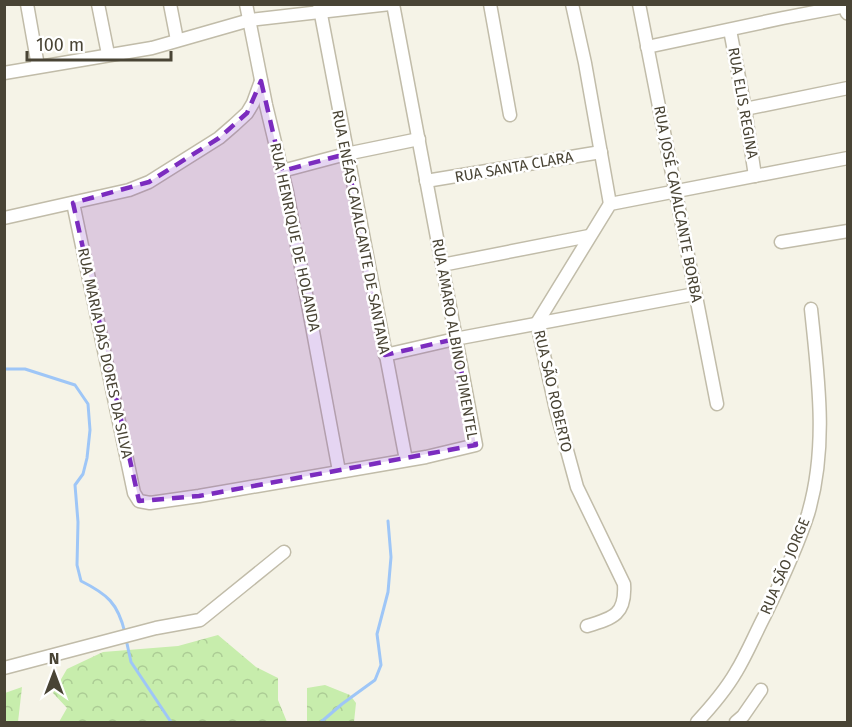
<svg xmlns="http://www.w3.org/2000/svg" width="852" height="727" font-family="'Fira Sans',sans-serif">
<defs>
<pattern id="forest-crowns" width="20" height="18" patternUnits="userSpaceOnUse" patternTransform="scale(1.5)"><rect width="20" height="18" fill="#c7edac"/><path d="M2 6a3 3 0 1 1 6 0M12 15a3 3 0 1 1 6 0" fill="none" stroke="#accc95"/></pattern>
</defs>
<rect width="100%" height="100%" fill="#f5f3e7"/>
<g fill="url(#forest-crowns)">
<path d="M218 635 256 667 278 678V700L287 722H59L67 708 53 693 67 669 103 652 178 646Z"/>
<path d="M325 685 350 695 356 703 354 722H289L307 721V688Z"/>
<path d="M22 687 18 722H5V693Z"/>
</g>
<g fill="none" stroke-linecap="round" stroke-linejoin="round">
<g stroke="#9ec6f7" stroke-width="3">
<path d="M4 369H25L75 385 88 404 90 430 87 458 83 474 75 485 78 522 77 565 81 581C107 594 118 603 125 633"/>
<path d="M126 639 131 662 171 722"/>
<path d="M321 722 342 704 375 680 381 665 377 634 388 592 391 557 388 521"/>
</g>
<defs>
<g id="minor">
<path d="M27 4 38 66"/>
<path d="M98 4 108 54"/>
<path d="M170 4 177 40"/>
<path d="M246 4 266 105 287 192 339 471"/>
<path d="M319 4 406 460"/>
<path d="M490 4 510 115"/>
<path d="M572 4 585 63 610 204"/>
<path d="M639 4 717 404"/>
<path d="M730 30 745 109 755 176"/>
<path d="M647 47 783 18 846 6"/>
<path d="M4 73 152 48 250 20 390 4"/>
<path d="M745 109 848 88"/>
<path d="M282 171 346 154 419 139"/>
<path d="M426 181 601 152"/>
<path d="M73 203 134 493 139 501 150 503 199 496 426 457 476 445 393 4"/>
<path d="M4 218 129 190 149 182 219 138 234 125 247 113 253 103 261 81"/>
<path d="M781 242 848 231"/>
<path d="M442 265 589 236"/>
<path d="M385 355 455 339 695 294"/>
<path d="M587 626C614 618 626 614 624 584L577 487 556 410 537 323 610 204 848 158"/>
<path d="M4 668 156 628 200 620 284 552"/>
<path d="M697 722C711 707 725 691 736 672 747 654 755 634 765 615 781 582 797 548 808 514 828 447 818 377 811 309"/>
<path d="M736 722 743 716 761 690"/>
</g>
<path id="tertiary" d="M846 4 848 12"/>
</defs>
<use href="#minor" stroke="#c1bca9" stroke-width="15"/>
<use href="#tertiary" stroke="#c1bca9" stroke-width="18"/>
<use href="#minor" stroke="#fff" stroke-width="12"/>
<use href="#tertiary" stroke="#fff" stroke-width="15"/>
</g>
<path fill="#7b2cbf" fill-opacity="0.2" stroke="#7b2cbf" stroke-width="4.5" stroke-dasharray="12 8" stroke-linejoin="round" d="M261 81 282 171 346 154 385 355 455 339 476 445 199 496 139 501 73 203 149 182 219 138 247 113Z"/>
<g text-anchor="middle" stroke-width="5" stroke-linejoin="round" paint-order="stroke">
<g font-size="15" fill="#494435" stroke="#fff">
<text transform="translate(743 103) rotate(80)" y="5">RUA ELIS REGINA</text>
<text transform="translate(514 167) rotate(-10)" y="5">RUA SANTA CLARA</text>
<text transform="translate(678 204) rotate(79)" y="5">RUA JOSÉ CAVALCANTE BORBA</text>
<text transform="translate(361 232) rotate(79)" y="5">RUA ENÉAS CAVALCANTE DE SANTANA</text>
<text transform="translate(295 237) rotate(78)" y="5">RUA HENRIQUE DE HOLANDA</text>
<text transform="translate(455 339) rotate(80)" y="5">RUA AMARO ALBINO PIMENTEL</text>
<text transform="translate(105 353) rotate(78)" y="5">RUA MARIA DAS DORES DA SILVA</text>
<text transform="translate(553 391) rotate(77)" y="5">RUA SÃO ROBERTO</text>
<text transform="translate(785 566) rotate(-67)" y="5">RUA SÃO JORGE</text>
</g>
</g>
<rect width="852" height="727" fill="none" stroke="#494435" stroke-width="12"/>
<g transform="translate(54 673)" stroke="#ffffff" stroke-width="4.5" paint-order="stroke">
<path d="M0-4.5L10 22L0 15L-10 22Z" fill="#494435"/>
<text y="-9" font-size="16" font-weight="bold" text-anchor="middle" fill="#494435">N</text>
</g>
<path d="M27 51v9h144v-9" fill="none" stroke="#494435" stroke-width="3"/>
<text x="36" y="51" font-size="18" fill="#494435" stroke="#ffffff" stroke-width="4.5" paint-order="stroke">100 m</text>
</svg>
